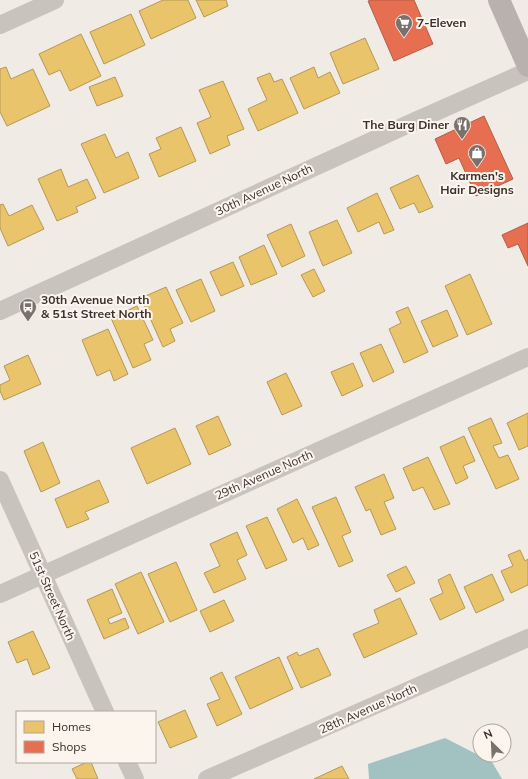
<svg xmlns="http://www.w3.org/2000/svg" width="528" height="779" font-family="Mulish,sans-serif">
<rect width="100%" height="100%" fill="#f0ebe5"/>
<path fill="#a1c2c1" d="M445 738 492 762 502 779H369L368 764Z"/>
<g fill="#e9c46a" stroke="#b59857">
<path d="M163 0H188L196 18 151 39 139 11Z"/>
<path d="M196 0H226L228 6 204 17Z"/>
<path d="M131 14 145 45 104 64 90 32Z"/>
<path d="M81 34 101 76 70 91 60 70 49 75 39 54Z"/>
<path d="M365 38 379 69 343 84 330 53Z"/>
<path d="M6 67 11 79 33 69 50 106 7 126 0 112V69Z"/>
<path d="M314 67 318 78 330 72 340 93 304 109 290 78Z"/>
<path d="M270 73 274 82 282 79 298 113 258 131 248 109 267 100 257 78Z"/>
<path d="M115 77 123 96 97 106 89 87Z"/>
<path d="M223 81 244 129 227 136 230 145 210 154 197 123 211 117 199 90Z"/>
<path d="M181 127 196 161 159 177 149 154 161 149 156 138Z"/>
<path d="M105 134 116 158 128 152 139 178 104 193 81 144Z"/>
<path d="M61 169 68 187 87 179 96 198 76 207 78 212 57 221 38 179Z"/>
<path d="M418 175 433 207 419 213 414 203 400 209 390 188Z"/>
<path d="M377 193 394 230 384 234 379 222 358 232 347 208Z"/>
<path d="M3 204 9 216 32 205 44 229 8 246 0 228V205Z"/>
<path d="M337 220 352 253 323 266 309 232Z"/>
<path d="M291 224 305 256 282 267 267 235Z"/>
<path d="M264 245 277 274 251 285 239 257Z"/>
<path d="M233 262 244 286 221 296 210 272Z"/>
<path d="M314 269 325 291 313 297 301 275Z"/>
<path d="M470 274 492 324 467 335 445 286Z"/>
<path d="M201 279 215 311 191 322 176 290Z"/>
<path d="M166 287 183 323 170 329 175 341 163 347 141 298Z"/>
<path d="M137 306 153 340 144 344 151 360 133 368 111 318Z"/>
<path d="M408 307 428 352 404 363 389 329 401 323 396 312Z"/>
<path d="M447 310 458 336 433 347 421 321Z"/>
<path d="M108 329 128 374 114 381 110 370 97 376 82 340Z"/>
<path d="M381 344 394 372 373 382 360 353Z"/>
<path d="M28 355 41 384 4 400 0 391V385L10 380 4 366Z"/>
<path d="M353 363 363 386 342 396 331 372Z"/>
<path d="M286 373 302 406 282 415 267 382Z"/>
<path d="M528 413V446L519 450 507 423Z"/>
<path d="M218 416 231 445 209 455 196 426Z"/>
<path d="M491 418 502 443 493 446 499 458 508 455 519 479 496 489 468 428Z"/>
<path d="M175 428 191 464 147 484 131 448Z"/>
<path d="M464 436 475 461 463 466 468 478 456 484 440 447Z"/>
<path d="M43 442 60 483 41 492 24 451Z"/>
<path d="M428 457 450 504 434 510 423 487 413 491 403 468Z"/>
<path d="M384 474 394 498 384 502 396 529 381 535 370 509 366 511 355 487Z"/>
<path d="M99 480 109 502 85 512 89 519 67 528 55 499Z"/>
<path d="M336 497 351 532 342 536 353 561 339 567 312 507Z"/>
<path d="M297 499 319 545 308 550 303 538 293 543 277 509Z"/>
<path d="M267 517 287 560 266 569 246 526Z"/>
<path d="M237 532 247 555 237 560 246 579 214 593 204 573 220 566 210 544Z"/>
<path d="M520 550 525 561 528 559V585L511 593 501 571 513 566 508 555Z"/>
<path d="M176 562 197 610 170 622 148 574Z"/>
<path d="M406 566 415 583 396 592 387 575Z"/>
<path d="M141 572 164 622 138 634 115 584Z"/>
<path d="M450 574 465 608 440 620 430 599 443 593 438 580Z"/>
<path d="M492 574 504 600 476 613 464 587Z"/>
<path d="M112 589 122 613 108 619 110 624 125 618 129 628 104 639 87 600Z"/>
<path d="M400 598 417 634 364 658 353 634 379 623 374 610Z"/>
<path d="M224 600 234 621 210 632 200 611Z"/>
<path d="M33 631 50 668 33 675 27 659 17 663 8 642Z"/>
<path d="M318 648 331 675 301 688 287 657 297 652 299 656Z"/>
<path d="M279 657 293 689 250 709 235 677Z"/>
<path d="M222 672 242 714 217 726 207 704 220 699 210 678Z"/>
<path d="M185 710 197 737 170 748 158 722Z"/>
<path d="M87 762H91L98 779H77L72 769Z"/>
<path d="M342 766 349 779H314Z"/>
</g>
<g fill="#e76f51" stroke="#b35c46">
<path d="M372 0H414L433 44 394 61 368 1Z"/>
<path d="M484 116 513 179 476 196 459 158 446 164 435 139Z"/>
<path d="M528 223V266L518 244 508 248 502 235Z"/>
</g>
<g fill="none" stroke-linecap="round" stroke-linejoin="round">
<g stroke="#c9c3be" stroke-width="18">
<path d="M0 25 55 0"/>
<path d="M0 311 413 122 528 71"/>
<path d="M0 480 105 712"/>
<path d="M0 594 528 357"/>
<path d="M127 762 135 779"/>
<path d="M207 779 528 638"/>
</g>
<path stroke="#b8b1ad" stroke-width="22" d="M499 0 528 66"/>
</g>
<defs>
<symbol id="supermarket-pin" viewBox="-11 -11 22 30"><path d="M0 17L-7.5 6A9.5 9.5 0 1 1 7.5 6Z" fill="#7a716c" stroke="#fbf5ee"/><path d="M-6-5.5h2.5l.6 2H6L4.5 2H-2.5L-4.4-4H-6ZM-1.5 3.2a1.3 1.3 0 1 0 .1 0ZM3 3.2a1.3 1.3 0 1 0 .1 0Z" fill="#fff"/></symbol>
<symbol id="restaurant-pin" viewBox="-11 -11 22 30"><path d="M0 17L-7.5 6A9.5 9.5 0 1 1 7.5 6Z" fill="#7a716c" stroke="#fbf5ee"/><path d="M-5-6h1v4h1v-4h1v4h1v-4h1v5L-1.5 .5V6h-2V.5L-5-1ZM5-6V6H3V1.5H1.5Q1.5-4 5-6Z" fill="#fff"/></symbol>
<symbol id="shop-pin" viewBox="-11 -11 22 30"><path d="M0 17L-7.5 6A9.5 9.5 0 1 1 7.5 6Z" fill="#7a716c" stroke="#fbf5ee"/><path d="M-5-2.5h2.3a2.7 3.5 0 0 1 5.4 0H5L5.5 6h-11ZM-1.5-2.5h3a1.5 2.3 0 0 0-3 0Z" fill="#fff"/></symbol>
<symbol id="bus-pin" viewBox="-11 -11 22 30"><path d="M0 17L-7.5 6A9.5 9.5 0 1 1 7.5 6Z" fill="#7a716c" stroke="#fbf5ee"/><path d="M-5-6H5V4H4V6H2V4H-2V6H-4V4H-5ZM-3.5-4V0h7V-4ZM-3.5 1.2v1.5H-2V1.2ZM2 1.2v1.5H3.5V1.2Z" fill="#fff"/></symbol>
</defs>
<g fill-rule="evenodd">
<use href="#supermarket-pin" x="394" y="13" width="20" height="27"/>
<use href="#restaurant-pin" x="452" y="115" width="20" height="27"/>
<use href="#shop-pin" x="467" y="143" width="20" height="27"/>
<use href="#bus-pin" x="18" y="297" width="20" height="27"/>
</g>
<g text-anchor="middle" stroke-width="4" stroke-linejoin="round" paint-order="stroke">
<g font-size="12" font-weight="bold" fill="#3b302b" stroke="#fbf5ee" text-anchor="start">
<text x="417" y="27">7-Eleven</text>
<text x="449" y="129" text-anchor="end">The Burg Diner</text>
<text x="477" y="180" text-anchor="middle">Karmen's<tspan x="477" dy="14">Hair Designs</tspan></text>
<text x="41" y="304">30th Avenue North<tspan x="41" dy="14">&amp; 51st Street North</tspan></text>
</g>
<g font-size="12" fill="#3b302b" stroke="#fbf5ee">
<text transform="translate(264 190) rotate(-25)" y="4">30th Avenue North</text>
<text transform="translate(264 475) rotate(-24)" y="4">29th Avenue North</text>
<text transform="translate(52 596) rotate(66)" y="4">51st Street North</text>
<text transform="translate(368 709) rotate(-24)" y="4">28th Avenue North</text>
</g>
</g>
<rect x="16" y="711" width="140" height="52" fill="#fbf5ee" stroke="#aea6a0"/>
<rect x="24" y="721" width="20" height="12" fill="#e9c46a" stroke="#aea6a0"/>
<text x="52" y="731" font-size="12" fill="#3b302b">Homes</text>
<rect x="24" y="741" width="20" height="12" fill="#e76f51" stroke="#aea6a0"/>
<text x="52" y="751" font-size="12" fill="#3b302b">Shops</text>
<g transform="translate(492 743) rotate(336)"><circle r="19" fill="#fbf5ee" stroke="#aea6a0"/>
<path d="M0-3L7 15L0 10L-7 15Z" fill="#7a716c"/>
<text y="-6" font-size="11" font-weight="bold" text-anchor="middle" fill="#3b302b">N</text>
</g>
</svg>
